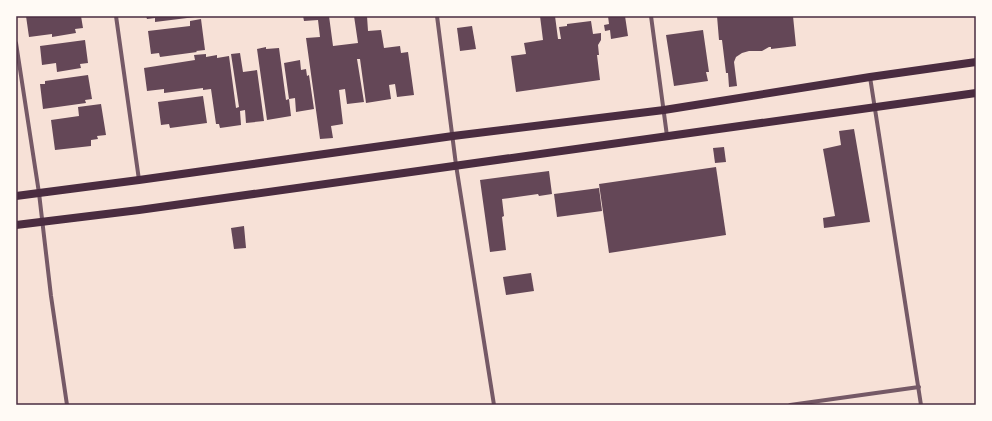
<svg xmlns="http://www.w3.org/2000/svg" width="992" height="421" font-family="'Work Sans',sans-serif">
<rect width="100%" height="100%" fill="#f7e1d7"/>
<g fill="#644757">
<path d="M26 16H81L83 28 75 29 76 33 52 37V34L29 37Z"/>
<path d="M146 16H195V17L155 22V18L147 19Z"/>
<path d="M303 16H329L333 46 358 43 354 16H367L368 31 381 30 384 48 400 46 401 53 408 52 414 95 397 97 395 84 389 85 391 99 366 103 360 59H357L364 102 347 104 345 89 339 90 343 124 331 126 333 138 320 139 306 38 320 37 318 20 304 21Z"/>
<path d="M540 16H555L558 39H561L559 27 567 26V24L591 21 593 34 601 33V40L598 45 599 55H597L600 80 516 92 511 56 526 54 524 43 543 40Z"/>
<path d="M608 16H625L628 36 611 39 610 30 605 31 604 25 609 24Z"/>
<path d="M717 16H793L796 46 771 49V47H769L762 51H749L742 53 736 57 734 62 737 86 729 87 728 73H726L722 40H719Z"/>
<path d="M201 19 205 50 196 51 197 52 160 57 159 53 151 54 148 31 190 26V21Z"/>
<path d="M472 26 476 49 460 51 457 28Z"/>
<path d="M703 30 709 72H706L708 81 674 86 666 35Z"/>
<path d="M85 40 88 63 80 64 81 68 57 72 56 63 42 65 40 46Z"/>
<path d="M266 47V49L279 48 286 100 289 99 284 63 300 60 301 70 306 69 307 76 309 75 314 109 296 112 295 98 289 99 291 116 267 120 257 49Z"/>
<path d="M240 53 243 72 257 70 264 121 246 123 245 110 240 111 241 125 220 128 219 124H216L211 89 203 90V88L164 93V89L147 91 144 68 195 60 194 55 206 54V57L217 55V58L229 56 236 108 239 107 231 54Z"/>
<path d="M88 75 92 99 85 100 86 103 43 109 40 84H45V81Z"/>
<path d="M203 96 207 123 170 128 169 124 161 125 158 102Z"/>
<path d="M101 104 106 135 97 136 98 139 91 140V146L55 150 51 120 79 116 78 107Z"/>
<path d="M854 129 870 222 824 228 823 218 835 216 823 149 841 145 839 131Z"/>
<path d="M724 147 726 162 715 163 713 148Z"/>
<path d="M716 167 726 235 609 253 599 184Z"/>
<path d="M549 171 552 194 539 196 538 194 502 199 504 216 502 217 506 250 490 252 480 180Z"/>
<path d="M599 188 602 211 557 217 554 194Z"/>
<path d="M244 226 246 248 234 249 231 228Z"/>
<path d="M531 273 534 291 506 295 503 277Z"/>
</g>
<g fill="none" stroke-linecap="round" stroke-linejoin="round">
<g stroke="#755966" stroke-width="4">
<path d="M116 16 139 180"/>
<path d="M437 16 456 165 494 405"/>
<path d="M651 16 667 136"/>
<path d="M16 43 39 193 51 296 67 405"/>
<path d="M870 77 921 405"/>
<path d="M790 405 919 387"/>
</g>
<g stroke="#4a2c40" stroke-width="8">
<path d="M16 196 139 180 453 136 664 110 870 77 976 62"/>
<path d="M16 225 139 210 976 93"/>
</g>
</g>
<rect width="992" height="421" fill="none" stroke="#fffaf5" stroke-width="34"/>
<rect x="17" y="17" width="958" height="387" fill="none" stroke="#4a2c40" stroke-width="1.5"/>
</svg>
